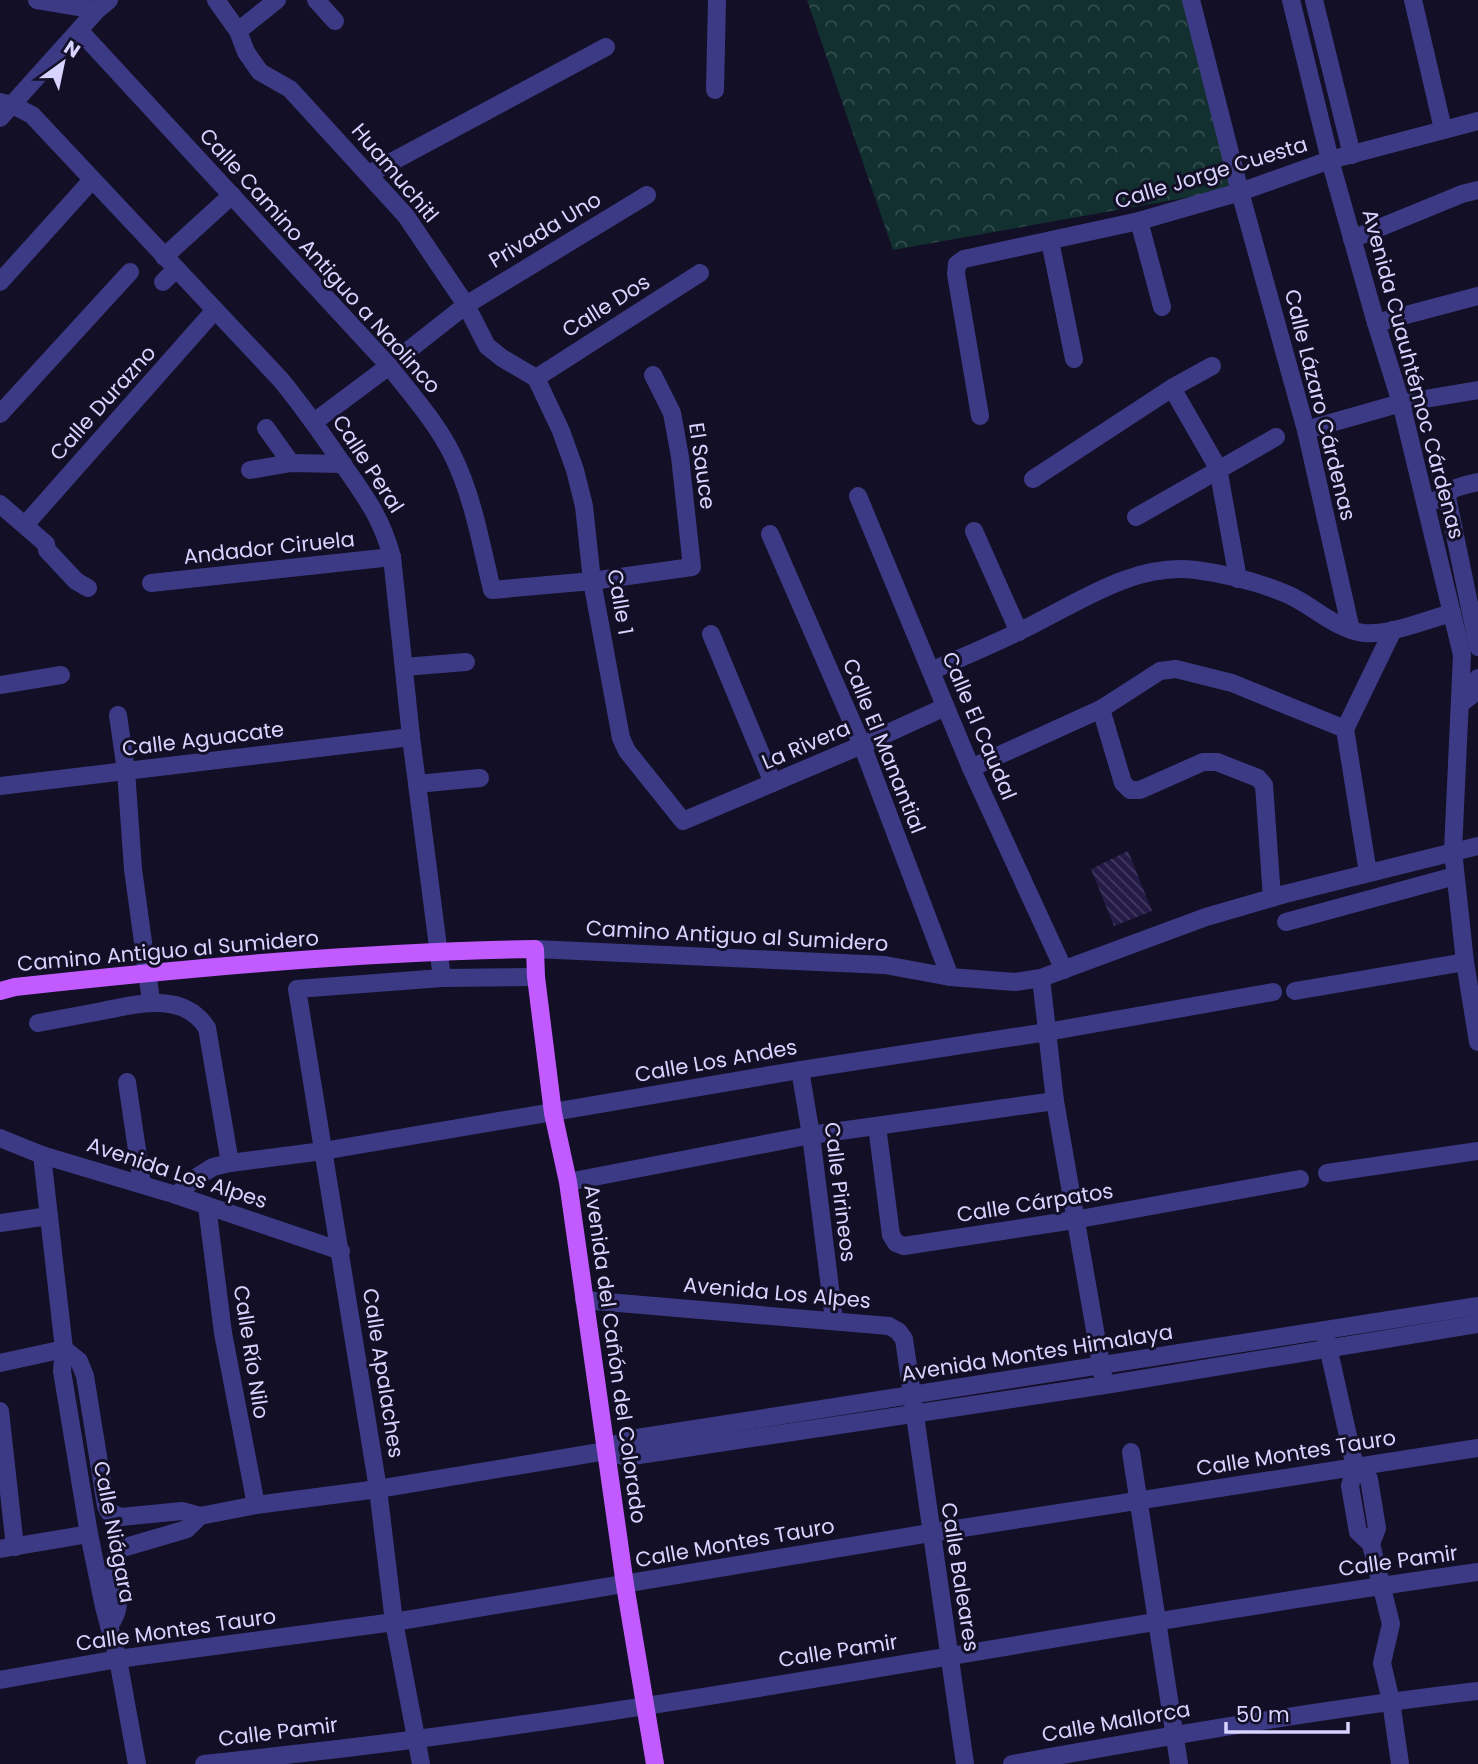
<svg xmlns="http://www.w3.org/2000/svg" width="1478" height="1764" font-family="Poppins,sans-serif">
<defs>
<pattern id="forest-crowns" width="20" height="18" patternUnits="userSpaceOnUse" patternTransform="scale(1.75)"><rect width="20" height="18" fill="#12302f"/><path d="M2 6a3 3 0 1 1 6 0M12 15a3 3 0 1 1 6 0" fill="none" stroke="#344d4e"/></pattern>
<pattern id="building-back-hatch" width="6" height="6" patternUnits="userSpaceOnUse" patternTransform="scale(1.75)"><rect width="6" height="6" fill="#241b47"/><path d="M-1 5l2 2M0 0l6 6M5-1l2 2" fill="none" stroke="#433b63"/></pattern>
</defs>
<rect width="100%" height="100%" fill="#130f26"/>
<path fill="url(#forest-crowns)" d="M807 0H1184L1235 189 893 250Z"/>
<path fill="url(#building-back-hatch)" d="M1128 851 1152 911 1114 926 1091 869Z"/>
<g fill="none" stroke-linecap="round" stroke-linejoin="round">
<g stroke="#3d3a85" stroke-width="18">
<path d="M37 0 97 10"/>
<path d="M216 0 238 31 246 52 260 72 290 89 406 216 466 305 487 346 502 358 536 378"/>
<path d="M316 0 335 21"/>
<path d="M1191 0 1240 192 1306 430 1351 630"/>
<path d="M1291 0 1330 160 1376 323 1401 403 1462 655 1453 851 1465 962 1478 1042"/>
<path d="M1314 0 1352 155"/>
<path d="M1413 0 1443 129"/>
<path d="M79 30 389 366C411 394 436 422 452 454 473 496 481 544 492 590L592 581 692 567 680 457 672 413 653 375"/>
<path d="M238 31 277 0"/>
<path d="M715 90 717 0"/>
<path d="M0 102 12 105 32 115 281 380C303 407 322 434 342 463 365 497 381 516 392 557L411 737 442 978"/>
<path d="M0 118 97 10 109 0"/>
<path d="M369 174 606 47"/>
<path d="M1139 221 1162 307"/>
<path d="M1352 239 1462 194 1478 190"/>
<path d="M1050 241 1074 359"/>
<path d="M164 257 232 195"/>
<path d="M0 282 92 180"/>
<path d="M163 282 176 269"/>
<path d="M1376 323 1478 296"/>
<path d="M405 353 466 305 647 195"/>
<path d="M536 378 561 431 575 470 584 506 592 581 621 738 627 751 683 821 862 745 945 707"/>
<path d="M536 378 700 273"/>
<path d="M1172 388 1218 468 1238 579"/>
<path d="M0 414 130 272"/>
<path d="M980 416 956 274 957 264 964 259 1139 221 1240 192 1330 160 1478 121"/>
<path d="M314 422 389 366"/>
<path d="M266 428 291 463"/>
<path d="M1306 430 1401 403 1478 390"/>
<path d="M250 470 291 463 343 464"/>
<path d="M1033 479 1172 388 1212 366"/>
<path d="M1446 492 1478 647"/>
<path d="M858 496 971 768 1064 970"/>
<path d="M1437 500C1449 489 1462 485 1478 482"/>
<path d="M0 504 46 544 47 550 76 581 88 588"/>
<path d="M1136 517 1276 437"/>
<path d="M25 525 215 310"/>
<path d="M974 531 1019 632"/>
<path d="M770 534 862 745 950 977"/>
<path d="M151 583 392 557"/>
<path d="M711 634 773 783"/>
<path d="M404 667 466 662"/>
<path d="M931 671C960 658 989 646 1018 632 1074 606 1131 562 1196 570 1226 574 1261 583 1289 595 1313 606 1337 630 1364 633 1392 635 1425 620 1452 613"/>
<path d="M0 685 61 675"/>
<path d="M1460 704 1476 692 1478 678"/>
<path d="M1101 709 1123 783 1130 790H1140L1203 762H1217L1258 778 1264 785 1272 898"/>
<path d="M118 715 126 771 133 869 151 1001"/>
<path d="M971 768 1101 709 1160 671 1176 669 1232 683 1345 729"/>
<path d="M417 784 480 778"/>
<path d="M0 786 411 737"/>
<path d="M1368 873 1345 729 1393 630"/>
<path d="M1286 922 1455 876"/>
<path d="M535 949 885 965 950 977 1015 982 1041 978 1206 917 1285 894 1478 846"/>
<path d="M1041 978 1055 1101 1103 1376"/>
<path d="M1295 991 1465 962"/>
<path d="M38 1023C59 1019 81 1015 102 1011 138 1004 183 991 207 1028L230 1163"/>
<path d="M800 1070 811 1135 834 1320"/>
<path d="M127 1082 142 1184"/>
<path d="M877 1126 891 1235 896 1243 904 1246 1074 1220 1300 1179"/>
<path d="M0 1138 42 1155 176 1195 341 1251"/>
<path d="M42 1155 64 1349 62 1371 89 1534 104 1607 118 1659 137 1764"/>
<path d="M1327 1173 1478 1151"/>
<path d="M568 1182 811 1135 1055 1101"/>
<path d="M176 1195 197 1177 213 1167 230 1163 323 1151 800 1070 1047 1032 1273 992"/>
<path d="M207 1206 223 1333 256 1505"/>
<path d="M0 1223 49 1216"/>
<path d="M584 1300 889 1326 898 1331 904 1339 965 1764"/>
<path d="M1326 1338 1355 1467 1350 1486 1358 1532 1371 1544 1391 1624 1382 1663 1391 1701 1400 1764"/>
<path d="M0 1363 64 1349 79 1361 85 1376 106 1506 109 1512 121 1517 182 1511 200 1516 256 1505 378 1489 606 1451 624 1440 1478 1306"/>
<path d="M0 1411 15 1547"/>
<path d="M606 1451 626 1457 1105 1385 1478 1324"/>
<path d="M1131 1452 1179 1764"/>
<path d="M1355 1467 1369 1479 1377 1528 1371 1544"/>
<path d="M0 1549 89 1534"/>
<path d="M109 1626C131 1598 105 1573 119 1549L187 1529 200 1516"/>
<path d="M0 1680 118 1659 394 1622 930 1533 1478 1448"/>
<path d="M204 1764C275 1756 346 1749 417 1739 772 1692 1123 1622 1478 1572"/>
<path d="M421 1764 394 1622 378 1489 297 989 442 978 536 977"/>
<path d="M1012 1764C1167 1736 1322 1709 1478 1691"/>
</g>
<path stroke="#c25bff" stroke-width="18" d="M0 991 15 987C187 968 361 952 535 949L536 977 553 1113 568 1182 625 1585 655 1764"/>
</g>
<g text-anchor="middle" stroke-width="6" stroke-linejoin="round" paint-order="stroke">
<g font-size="21" fill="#d9d4ff" stroke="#130f26">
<text transform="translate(395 173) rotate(50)" y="7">Huamuchitl</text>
<text transform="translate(1211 173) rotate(-17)" y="7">Calle Jorge Cuesta</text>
<text transform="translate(545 230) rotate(-31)" y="7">Privada Uno</text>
<text transform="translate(320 261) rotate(48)" y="7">Calle Camino Antiguo a Naolinco</text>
<text transform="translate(606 306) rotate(-32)" y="7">Calle Dos</text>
<text transform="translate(1413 374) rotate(75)" y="7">Avenida Cuauhtémoc Cárdenas</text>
<text transform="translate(103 403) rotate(-48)" y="7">Calle Durazno</text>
<text transform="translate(1320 405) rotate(76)" y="7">Calle Lázaro Cárdenas</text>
<text transform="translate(368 464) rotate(57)" y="7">Calle Peral</text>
<text transform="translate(702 466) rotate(82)" y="7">El Sauce</text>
<text transform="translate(269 548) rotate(-6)" y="7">Andador Ciruela</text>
<text transform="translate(620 602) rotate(80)" y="7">Calle 1</text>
<text transform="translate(979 726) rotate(67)" y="7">Calle El Caudal</text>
<text transform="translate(203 739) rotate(-7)" y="7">Calle Aguacate</text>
<text transform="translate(806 745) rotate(-23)" y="7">La Rivera</text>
<text transform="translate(884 746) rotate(68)" y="7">Calle El Manantial</text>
<text transform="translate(737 936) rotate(3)" y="7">Camino Antiguo al Sumidero</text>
<text transform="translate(168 951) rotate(-5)" y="7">Camino Antiguo al Sumidero</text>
<text transform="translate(716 1061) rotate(-10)" y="7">Calle Los Andes</text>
<text transform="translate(177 1173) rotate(18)" y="7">Avenida Los Alpes</text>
<text transform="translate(840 1192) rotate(83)" y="7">Calle Pirineos</text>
<text transform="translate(1035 1203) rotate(-9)" y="7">Calle Cárpatos</text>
<text transform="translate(777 1293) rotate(5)" y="7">Avenida Los Alpes</text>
<text transform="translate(251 1352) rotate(81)" y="7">Calle Río Nilo</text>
<text transform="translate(1037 1353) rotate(-9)" y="7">Avenida Montes Himalaya</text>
<text transform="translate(615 1354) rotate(82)" y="7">Avenida del Cañón del Colorado</text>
<text transform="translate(383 1373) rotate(81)" y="7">Calle Apalaches</text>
<text transform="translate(1296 1453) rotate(-9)" y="7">Calle Montes Tauro</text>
<text transform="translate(114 1532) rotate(79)" y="7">Calle Niágara</text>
<text transform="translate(735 1543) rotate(-10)" y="7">Calle Montes Tauro</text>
<text transform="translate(1398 1561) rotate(-8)" y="7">Calle Pamir</text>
<text transform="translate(960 1577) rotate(81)" y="7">Calle Baleares</text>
<text transform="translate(176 1630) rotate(-8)" y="7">Calle Montes Tauro</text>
<text transform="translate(838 1651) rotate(-9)" y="7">Calle Pamir</text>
<text transform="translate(1116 1722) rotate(-10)" y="7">Calle Mallorca</text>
<text transform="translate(278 1732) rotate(-7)" y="7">Calle Pamir</text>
</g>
</g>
<g transform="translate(63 63) rotate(33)" stroke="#130f26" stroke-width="5" paint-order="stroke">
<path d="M0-5L12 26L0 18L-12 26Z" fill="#d9d4ff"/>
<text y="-10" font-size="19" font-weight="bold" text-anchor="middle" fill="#d9d4ff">N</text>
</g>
<path d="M1226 1722v10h122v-10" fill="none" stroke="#d9d4ff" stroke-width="3.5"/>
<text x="1236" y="1722" font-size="21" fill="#d9d4ff" stroke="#130f26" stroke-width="5" paint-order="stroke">50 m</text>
</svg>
